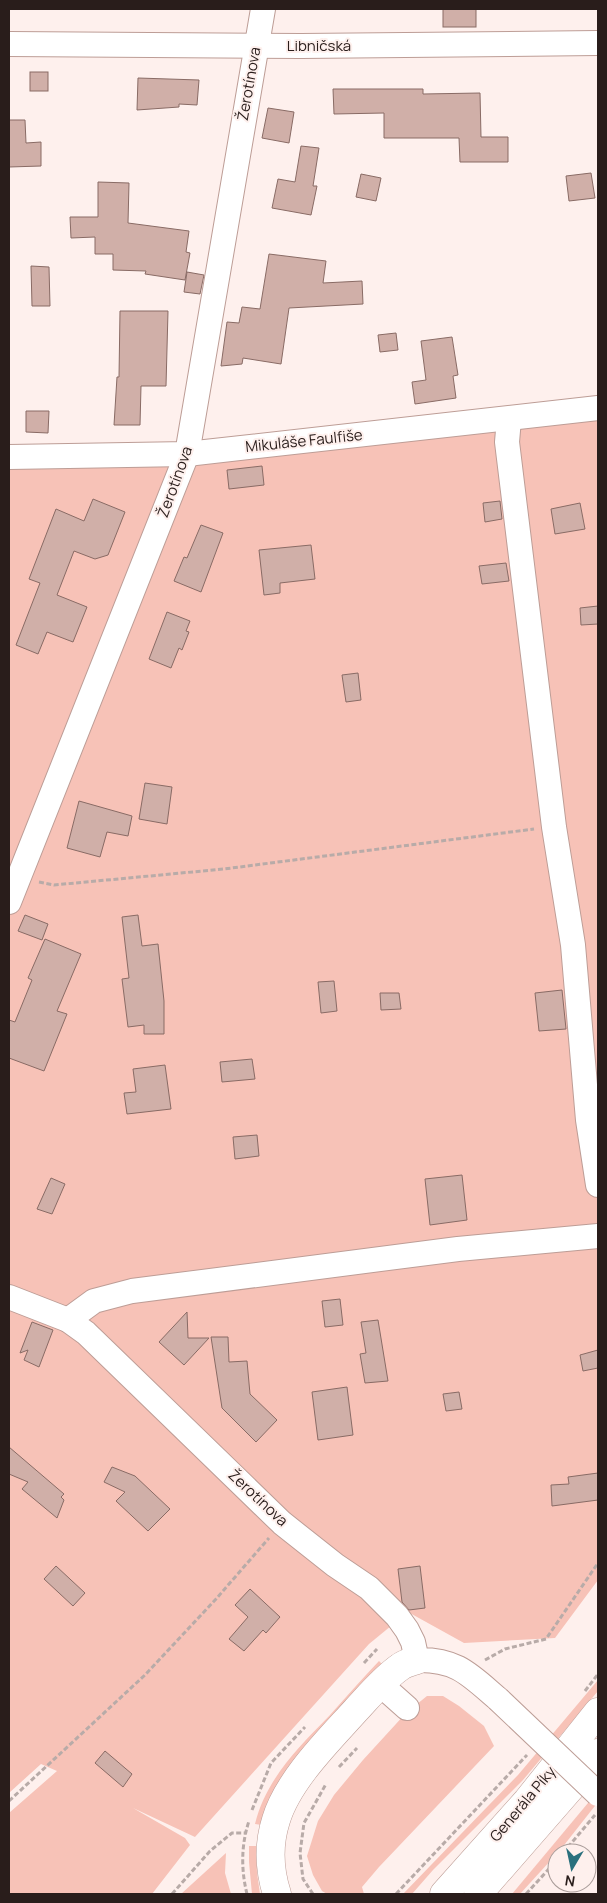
<svg xmlns="http://www.w3.org/2000/svg" width="607" height="1903" font-family="Manrope,sans-serif">
<rect width="100%" height="100%" fill="#fef0ed"/>
<g fill="#f7c2b7">
<path d="M598 414V1580L555 1638 464 1643 408 1612 369 1644 195 1837 133 1808 185 1838 190 1845 152 1894H9V1813L57 1771 41 1764 9 1793V457Z"/>
<path d="M379 1661 384 1666 262 1825 255 1824C266 1779 298 1748 330 1715 346 1697 362 1679 379 1661Z"/>
<path d="M598 1680V1691L523 1780 433 1870 412 1894H403L518 1775Z"/>
<path d="M427 1696H443L459 1706 484 1726 494 1746 379 1867 362 1887 364 1894H327L322 1891 313 1875 307 1856 318 1821 334 1795 363 1760 406 1713Z"/>
<path d="M598 1791V1802L561 1849 520 1894H512Z"/>
<path d="M249 1846H256L257 1873 260 1894H252L249 1862Z"/>
<path d="M226 1853 225 1873 231 1894H181Z"/>
</g>
<g fill="#d0afa8" stroke="#896b65">
<rect x="443" y="9" width="33" height="18"/>
<rect x="30" y="72" width="18" height="19"/>
<path d="M138 78 199 80 197 105 179 104V107L137 110Z"/>
<path d="M333 89H423V94L480 93 481 137H508V162H460L459 138H384V113L334 114Z"/>
<path d="M268 108 294 112 289 143 262 138Z"/>
<path d="M9 120H25L26 143 41 142V166L9 167Z"/>
<path d="M301 146 319 148 313 186H317L311 215 272 208 278 179 295 182Z"/>
<path d="M591 173 595 198 569 201 566 176Z"/>
<path d="M361 174 381 178 376 201 356 197Z"/>
<path d="M98 182 129 183 128 223 189 231 186 252 190 253 185 280 145 274 146 271 113 270V254H95V237L71 238 70 217H98Z"/>
<path d="M269 254 326 261 323 283 362 281 363 304 289 308 281 364 243 358 242 364 221 366 227 322 239 323 242 307 260 309Z"/>
<path d="M31 266 49 267 50 306H32Z"/>
<path d="M187 272 204 275 200 294 184 292Z"/>
<path d="M120 311H168L166 386H141L140 425H114L117 377H119Z"/>
<path d="M396 333 398 350 380 352 378 335Z"/>
<path d="M452 337 458 375 453 376 456 398 415 404 412 382 426 380 421 341Z"/>
<path d="M26 411H49L48 433 26 432Z"/>
<path d="M262 466 264 485 229 489 227 470Z"/>
<path d="M93 499 125 512 108 555 95 559 74 551 57 595 87 607 73 642 47 632 38 654 16 645 40 583 29 579 56 509 84 521Z"/>
<path d="M500 501 502 519 485 522 483 503Z"/>
<path d="M580 503 585 529 555 534 551 509Z"/>
<path d="M201 525 223 533 201 592 174 581 184 557 187 558Z"/>
<path d="M311 545 315 579 280 583V593L264 595 259 550Z"/>
<path d="M506 563 509 581 482 584 479 566Z"/>
<path d="M598 606V624L581 625 580 608Z"/>
<path d="M167 612 190 621 186 631 189 632 182 650 179 648 171 668 149 659Z"/>
<path d="M358 673 361 700 346 702 342 675Z"/>
<path d="M145 783 172 787 167 824 139 819Z"/>
<path d="M79 801 132 816 128 836 107 832 100 857 67 848Z"/>
<path d="M25 915 48 924 42 940 18 931Z"/>
<path d="M138 915 142 946 158 944 164 1001V1034H144V1025L128 1027 122 979 129 978 122 917Z"/>
<path d="M45 939 81 954 57 1011 67 1014 44 1071 9 1058V1020L15 1022 32 980 28 978Z"/>
<path d="M334 981 337 1011 321 1013 318 982Z"/>
<path d="M562 990 566 1029 539 1031 535 993Z"/>
<path d="M380 993H399L401 1009 381 1010Z"/>
<path d="M252 1059 255 1079 222 1082 220 1062Z"/>
<path d="M165 1065 171 1109 127 1114 124 1093 136 1092 133 1069Z"/>
<path d="M257 1135 259 1156 235 1159 233 1137Z"/>
<path d="M462 1175 467 1220 430 1225 425 1179Z"/>
<path d="M51 1178 65 1184 52 1214 37 1209Z"/>
<path d="M340 1299 343 1325 325 1327 322 1301Z"/>
<path d="M187 1312 188 1338H209L184 1365 159 1342Z"/>
<path d="M378 1320 388 1381 365 1383 360 1354 366 1353 361 1322Z"/>
<path d="M32 1322 53 1330 39 1367 24 1360 28 1350 20 1353Z"/>
<path d="M211 1337H228L229 1362 247 1361 250 1394 277 1420 256 1442 222 1408Z"/>
<path d="M598 1350V1368L583 1371 580 1355Z"/>
<path d="M347 1387 353 1435 318 1440 312 1392Z"/>
<path d="M459 1392 462 1409 446 1411 443 1394Z"/>
<path d="M9 1447 64 1494 61 1497 64 1500 57 1518 22 1489 28 1482 9 1474Z"/>
<path d="M112 1467 135 1476 170 1509 148 1531 116 1501 125 1492 104 1482Z"/>
<path d="M598 1473V1500L552 1506 551 1485 569 1484 568 1477Z"/>
<path d="M56 1566 85 1593 73 1606 44 1579Z"/>
<path d="M420 1566 425 1608 409 1610 402 1602 398 1569Z"/>
<path d="M250 1589 280 1617 266 1633 263 1630 244 1651 229 1639 248 1617 235 1605Z"/>
<path d="M105 1751 132 1774 123 1787 95 1763Z"/>
</g>
<g fill="none" stroke-linecap="round" stroke-linejoin="round">
<defs>
<g id="minor">
<path d="M9 44 301 46 598 43"/>
<path d="M509 419 507 442 554 827 573 945 588 1120 598 1185"/>
<path d="M9 457 187 454 598 408"/>
<path d="M9 902 187 454 263 9"/>
<path d="M9 1297 68 1320 86 1333 282 1523 335 1565 369 1588 397 1616 407 1630 413 1642 417 1660C457 1659 470 1675 498 1699"/>
<path d="M68 1320 94 1301 132 1291 458 1249 598 1236"/>
<path d="M380 1684 407 1708"/>
</g>
<g id="highway">
<path d="M277 1894C269 1869 268 1845 276 1820 288 1780 329 1740 356 1710 370 1695 383 1679 400 1667 405 1663 411 1662 417 1660"/>
<path d="M444 1894 527 1801 598 1712"/>
<path d="M478 1894 573 1785 598 1753"/>
</g>
</defs>
<use href="#minor" stroke="#bd9d96" stroke-width="26"/>
<use href="#highway" stroke="#bd9d96" stroke-width="29"/>
<g stroke="#b8aba8" stroke-width="3" stroke-dasharray="5 2.5" stroke-linecap="butt">
<path d="M39 882 54 885 224 869 534 829"/>
<path d="M485 1660 505 1649 546 1639 598 1563"/>
<path d="M364 1663 377 1649"/>
<path d="M585 1691 598 1674"/>
<path d="M339 1767 357 1748"/>
<path d="M9 1801 145 1675 216 1599 269 1538"/>
<path d="M252 1810 271 1763 305 1727"/>
<path d="M563 1853 595 1815"/>
<path d="M172 1894 210 1851 232 1833H246"/>
<path d="M247 1894C241 1870 241 1845 249 1821"/>
<path d="M313 1894 303 1879 300 1853 304 1823 326 1784"/>
<path d="M396 1894 527 1755"/>
<path d="M526 1894 557 1860"/>
</g>
<use href="#minor" stroke="#fff" stroke-width="24"/>
<use href="#highway" stroke="#fff" stroke-width="28"/>
<defs>
<path id="minor-bridge" d="M498 1699 598 1794"/>
</defs>
<use href="#minor-bridge" stroke="#bd9d96" stroke-width="26" stroke-linecap="butt"/>
<use href="#minor-bridge" stroke="#fff" stroke-width="24"/>
</g>
<g text-anchor="middle" stroke-width="4" stroke-linejoin="round" paint-order="stroke">
<g font-size="15" fill="#291d1b" stroke="#fef0ed">
<text x="319" y="51">Libničská</text>
<text transform="translate(249 84) rotate(-80)" y="5">Žerotínova</text>
<text transform="translate(304 441) rotate(-6)" y="5">Mikuláše Faulfiše</text>
<text transform="translate(175 482) rotate(-70)" y="5">Žerotínova</text>
<text transform="translate(258 1498) rotate(43)" y="5">Žerotínova</text>
<text transform="translate(523 1804) rotate(-50)" y="5">Generála Píky</text>
</g>
</g>
<rect width="607" height="1903" fill="none" stroke="#291d1b" stroke-width="20"/>
<g transform="translate(572 1868) rotate(189)"><circle r="24" fill="#fef0ed" stroke="#a99c99"/>
<path d="M0-4L9 19L0 12L-9 19Z" fill="#2a707d"/>
<text y="-8" font-size="14" font-weight="bold" text-anchor="middle" fill="#291d1b">N</text>
</g>
</svg>
